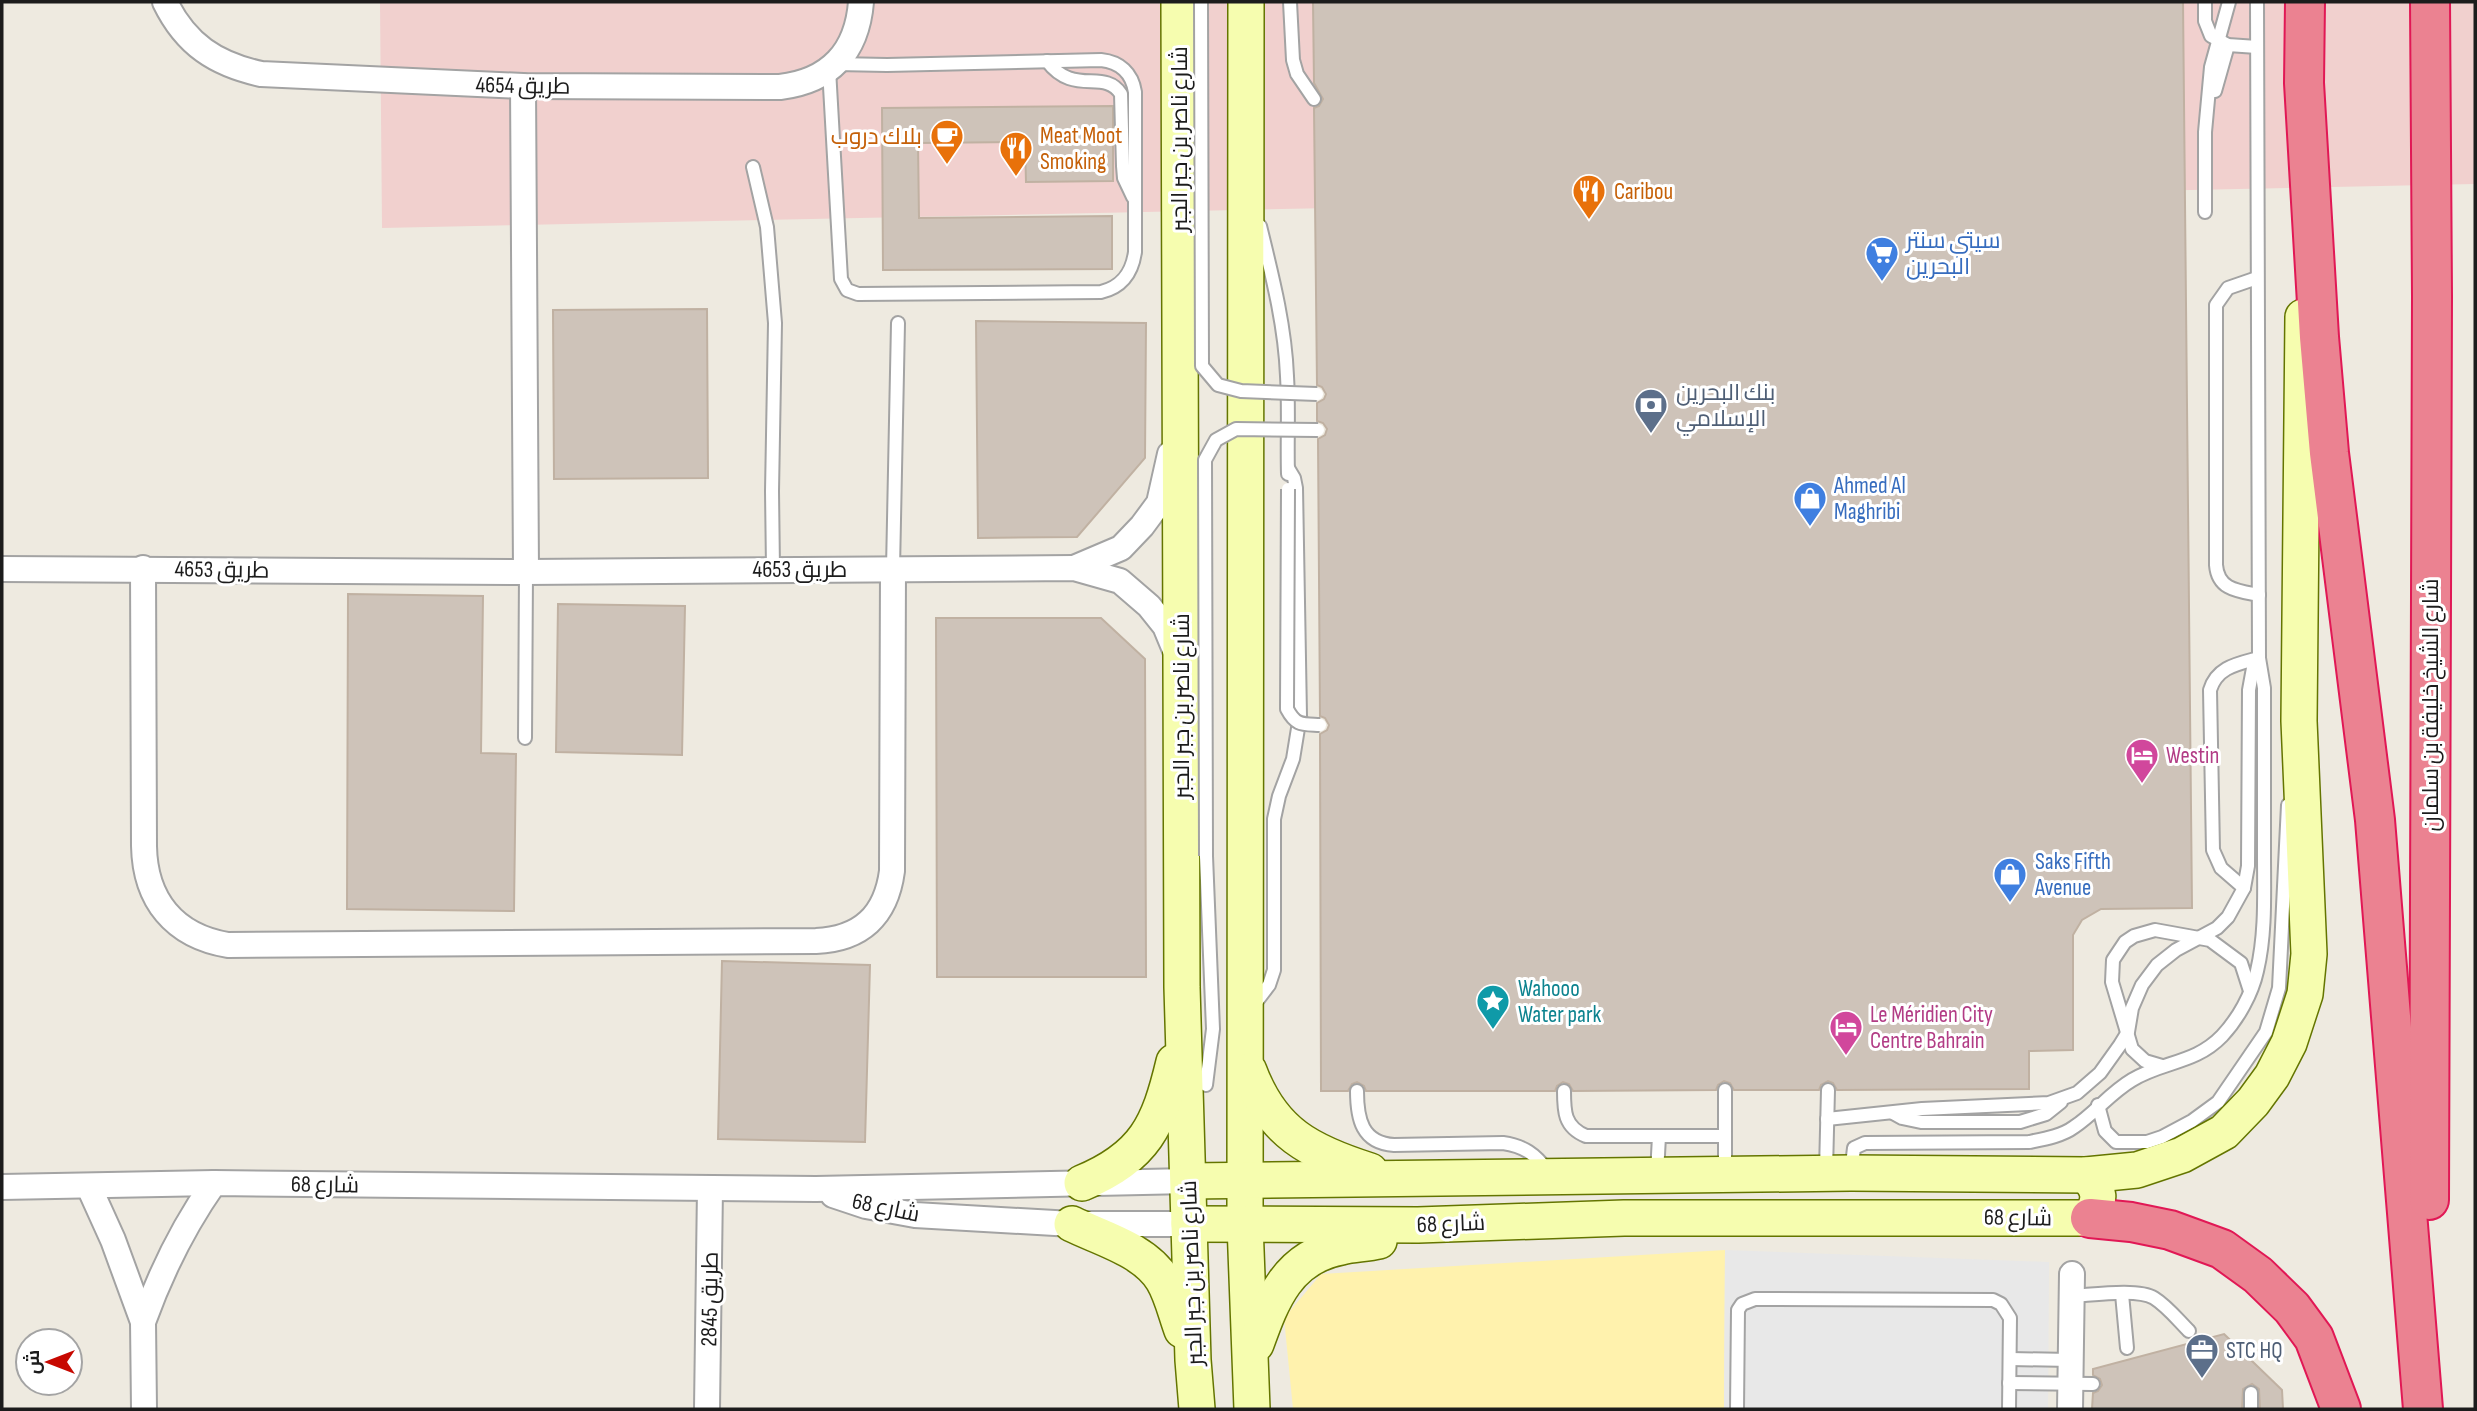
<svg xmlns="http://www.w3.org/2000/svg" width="2477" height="1411" font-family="'Sofia Sans Condensed',Cairo,sans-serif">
<rect width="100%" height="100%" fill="#eeeae0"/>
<path fill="#f1d0ce" d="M380 2H2475V184L382 228Z"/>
<path fill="#fff2ad" d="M1725 1250 1724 1409H1293L1284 1318 1321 1274Z"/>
<path fill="#e8e8e8" d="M1725 1250 2049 1262 2048 1409H1724Z"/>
<g fill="#cec3b9" stroke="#c0b1a2" stroke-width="2">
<path d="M1313 2H2183L2192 908 2101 909 2082 920 2073 935V1050L2029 1051V1089L1837 1090 1833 1083 1828 1081 1821 1085 1819 1090H1734L1730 1083 1724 1081 1718 1085 1716 1090 1573 1091 1569 1084 1563 1082 1557 1086 1555 1091H1366L1364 1086 1357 1082 1352 1084 1348 1091H1321L1320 734 1327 730 1329 725 1325 718 1320 716 1318 439 1325 435 1327 429 1323 423 1317 421V403L1324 399 1326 394 1322 387 1317 385 1314 108 1319 106 1323 99 1314 83Z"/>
<path d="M1113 106V181L1026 182 1025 142 918 143 919 218 1112 216V269L883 270 882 108Z"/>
<path d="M707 309 708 478 554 479 553 310Z"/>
<path d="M976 321 1146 323 1145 458 1077 537 978 538Z"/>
<path d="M348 594 483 596 481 753 516 754 514 911 347 909Z"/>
<path d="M558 604 685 606 682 755 556 752Z"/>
<path d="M936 618H1101L1145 659 1146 977H937Z"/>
<path d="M722 961 870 965 865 1142 718 1139Z"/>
<path d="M2224 1334 2282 1390 2283 1409H2260L2259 1389 2252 1384 2243 1389 2242 1409H2092L2093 1393 2098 1391 2102 1385 2100 1379 2093 1375V1369Z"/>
</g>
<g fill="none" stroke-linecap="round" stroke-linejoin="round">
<defs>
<g id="service">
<path d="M1290 2 1293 60 1297 74 1314 99"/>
<path d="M2205 2V21L2211 36 2228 45 2257 47"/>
<path d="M1047 61C1074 97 1104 68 1121 94L1123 166 1124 178 1133 197"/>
<path d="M829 69 841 279 847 290 858 294 1101 292C1122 287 1132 273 1135 252V92C1132 73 1120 62 1101 60L887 65 836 64"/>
<path d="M2215 91 2228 45"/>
<path d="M753 167 767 227 775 323 772 491 773 569"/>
<path d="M2205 212V132L2211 67 2229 2"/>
<path d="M1260 226C1272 275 1285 325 1287 376 1289 409 1287 442 1288 474"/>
<path d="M2257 278 2228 288 2216 305V565C2218 590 2238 591 2259 595"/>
<path d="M893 569 898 323"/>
<path d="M525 738 526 572"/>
<path d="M2244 888 2221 868 2213 850 2210 690C2217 667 2237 664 2259 658"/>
<path d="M1253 1006 1269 985 1274 970V819L1279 796 1293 759 1300 716 1296 488 1294 478 1288 468"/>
<path d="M2162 1066 2145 1061 2132 1049 2115 992 2112 982 2113 960 2125 942 2134 936 2155 930 2210 940 2241 963 2250 991"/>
<path d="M1206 1085 1213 1029 1206 856"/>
<path d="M1725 1090V1174"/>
<path d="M1357 1091C1357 1119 1362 1143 1394 1145L1503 1143C1524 1146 1535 1154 1548 1171"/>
<path d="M1564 1091C1564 1111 1564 1127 1586 1136H1725"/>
<path d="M2098 1105 2105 1131 2116 1142H2147L2162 1137 2192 1121 2218 1102 2266 1032 2279 988 2288 805"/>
<path d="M1893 1113 1902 1118 1921 1122H2020L2046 1114 2061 1102"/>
<path d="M1827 1119 1922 1109 2049 1103 2077 1093 2100 1073 2120 1045 2128 1032 2132 1008 2142 985 2157 965 2176 950 2217 928 2228 917 2244 888 2248 866 2249 690 2253 668 2259 658"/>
<path d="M1826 1170 1828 1090"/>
<path d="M1851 1173 1854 1148 1865 1143 2029 1142C2044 1139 2062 1136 2074 1127 2095 1113 2110 1093 2132 1080 2163 1061 2195 1064 2222 1036 2238 1019 2252 994 2257 971 2266 933 2264 893 2264 854 2264 799 2264 744 2264 688L2259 658 2257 2"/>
<path d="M1657 1174 1659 1136"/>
<path d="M2122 1294 2127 1348"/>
<path d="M2072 1296C2092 1295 2138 1288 2154 1298 2167 1306 2178 1320 2189 1331"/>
<path d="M2010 1359 2071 1360"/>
<path d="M2009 1383 2093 1384"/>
<path d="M2251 1393V1409"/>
<path d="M1737 1409 1738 1310 1742 1304 1755 1299 1993 1300 2001 1304 2010 1318 2009 1409"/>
</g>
<g id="minor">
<path d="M165 2C186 45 216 64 261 74L523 86 780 87C830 81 857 52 861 2"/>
<path d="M523 86 526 572"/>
<path d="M143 568 144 846C145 900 174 936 228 945L816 941C861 939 886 916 892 871L893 569"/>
<path d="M1074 568 1121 548 1142 526 1159 503 1170 454"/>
<path d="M2 569 526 572 1074 568 1120 581 1149 606 1165 626 1177 655"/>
<path d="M2 1187 214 1183 816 1189 1189 1181"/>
<path d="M89 1187 113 1240 143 1322 144 1409"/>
<path d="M833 1195 866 1206 915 1215 1072 1224H1189"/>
<path d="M143 1322C161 1272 183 1227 214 1183"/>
<path d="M707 1409 710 1188"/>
<path d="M2070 1409 2072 1274"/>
</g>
<g id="secondary">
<path d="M1179 2 1182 987 1193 1360 1197 1409"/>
<path d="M1246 2 1245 1224 1252 1409"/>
<path d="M1249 1071C1272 1133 1310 1152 1370 1171"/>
<path d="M1189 1181 1851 1173 2086 1175 2137 1170 2182 1155 2224 1132 2253 1102 2272 1076 2289 1043 2305 994 2309 954 2299 721 2303 317"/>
<path d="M1082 1183C1145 1157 1159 1125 1174 1062"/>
<path d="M1072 1224C1101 1238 1145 1250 1163 1280 1172 1295 1176 1314 1182 1330"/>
<path d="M1189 1224 1418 1225 1624 1218H2090C2101 1200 2101 1190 2086 1175"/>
<path d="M1256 1344C1272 1299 1288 1257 1341 1247 1353 1244 1366 1244 1379 1241"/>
</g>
<g id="motorway">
<path d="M2305 2 2304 83 2319 337 2329 453 2375 820 2423 1409"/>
<path d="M2429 1200 2432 296 2430 2"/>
<path d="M2090 1218 2131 1222 2170 1230 2222 1249 2258 1275 2292 1308 2314 1338 2341 1409"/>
</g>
</defs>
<use href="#service" stroke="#a3a3a3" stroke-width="16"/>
<use href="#minor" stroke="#a3a3a3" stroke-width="28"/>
<use href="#secondary" stroke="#647500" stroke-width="38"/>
<use href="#motorway" stroke="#e11855" stroke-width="42"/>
<use href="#service" stroke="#fff" stroke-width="12"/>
<use href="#minor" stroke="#fff" stroke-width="24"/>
<use href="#secondary" stroke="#f6fdaf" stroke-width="35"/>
<use href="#motorway" stroke="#eb8291" stroke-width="38"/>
<defs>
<g id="service-bridge">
<path d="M1201 2 1202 366 1218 385 1241 391 1317 394"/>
<path d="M1288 489 1287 709C1296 726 1302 724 1320 725"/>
<path d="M1206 856 1205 460 1216 440 1236 429 1318 430"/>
</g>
</defs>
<use href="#service-bridge" stroke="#a3a3a3" stroke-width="16" stroke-linecap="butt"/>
<use href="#service-bridge" stroke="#fff" stroke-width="12"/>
</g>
<defs>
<symbol id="cafe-pin" viewBox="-11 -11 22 30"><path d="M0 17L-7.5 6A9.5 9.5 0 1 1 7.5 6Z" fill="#e8710a" stroke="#fff"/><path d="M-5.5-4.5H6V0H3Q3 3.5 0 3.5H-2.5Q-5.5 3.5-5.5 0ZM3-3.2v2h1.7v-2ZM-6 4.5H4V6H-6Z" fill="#fff"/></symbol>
<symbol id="restaurant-pin" viewBox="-11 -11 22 30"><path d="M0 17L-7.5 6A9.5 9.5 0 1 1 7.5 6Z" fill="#e8710a" stroke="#fff"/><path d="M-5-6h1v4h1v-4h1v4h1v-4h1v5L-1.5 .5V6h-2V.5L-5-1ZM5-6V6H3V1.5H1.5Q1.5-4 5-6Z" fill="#fff"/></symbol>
<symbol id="supermarket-pin" viewBox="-11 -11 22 30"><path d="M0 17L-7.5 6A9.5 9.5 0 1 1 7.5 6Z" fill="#3f7fe0" stroke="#fff"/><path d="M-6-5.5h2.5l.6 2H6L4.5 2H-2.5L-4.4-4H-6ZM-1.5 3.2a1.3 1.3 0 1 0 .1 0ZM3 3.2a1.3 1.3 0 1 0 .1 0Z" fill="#fff"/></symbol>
<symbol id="bank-pin" viewBox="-11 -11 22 30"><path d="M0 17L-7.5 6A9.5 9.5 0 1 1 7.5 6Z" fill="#5c6f8a" stroke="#fff"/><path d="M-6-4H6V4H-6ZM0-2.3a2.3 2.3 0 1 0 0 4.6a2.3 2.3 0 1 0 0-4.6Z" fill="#fff"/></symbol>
<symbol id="shop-pin" viewBox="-11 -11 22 30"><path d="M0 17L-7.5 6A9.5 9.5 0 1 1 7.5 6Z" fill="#3f7fe0" stroke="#fff"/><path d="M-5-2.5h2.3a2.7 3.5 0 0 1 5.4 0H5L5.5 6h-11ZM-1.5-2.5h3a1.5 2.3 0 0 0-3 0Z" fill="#fff"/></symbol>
<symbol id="hotel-pin" viewBox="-11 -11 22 30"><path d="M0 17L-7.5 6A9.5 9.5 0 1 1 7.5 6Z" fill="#d1479c" stroke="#fff"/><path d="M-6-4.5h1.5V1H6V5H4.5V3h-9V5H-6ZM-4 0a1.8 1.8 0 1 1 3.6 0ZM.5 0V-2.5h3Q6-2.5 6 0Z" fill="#fff"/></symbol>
<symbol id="sight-pin" viewBox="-11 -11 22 30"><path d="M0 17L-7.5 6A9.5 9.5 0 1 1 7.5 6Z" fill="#0f9aa8" stroke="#fff"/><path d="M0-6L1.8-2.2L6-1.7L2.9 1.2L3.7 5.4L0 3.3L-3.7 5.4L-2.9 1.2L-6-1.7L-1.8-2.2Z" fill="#fff"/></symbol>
<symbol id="office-pin" viewBox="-11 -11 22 30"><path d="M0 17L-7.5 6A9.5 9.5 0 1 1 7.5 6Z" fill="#5c6f8a" stroke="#fff"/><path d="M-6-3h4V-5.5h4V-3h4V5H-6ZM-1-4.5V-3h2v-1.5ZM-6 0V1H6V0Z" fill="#fff"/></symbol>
</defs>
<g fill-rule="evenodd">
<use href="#cafe-pin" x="928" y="117" width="38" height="52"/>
<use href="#restaurant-pin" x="997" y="129" width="38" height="52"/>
<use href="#restaurant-pin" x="1570" y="172" width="38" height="52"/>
<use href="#supermarket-pin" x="1863" y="234" width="38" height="52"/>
<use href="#bank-pin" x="1632" y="386" width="38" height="52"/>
<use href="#shop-pin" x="1791" y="479" width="38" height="52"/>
<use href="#hotel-pin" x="2123" y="736" width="38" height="52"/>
<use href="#shop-pin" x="1991" y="855" width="38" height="52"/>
<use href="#sight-pin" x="1474" y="982" width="38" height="52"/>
<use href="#hotel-pin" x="1827" y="1008" width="38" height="52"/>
<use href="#office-pin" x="2183" y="1331" width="38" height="52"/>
</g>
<g text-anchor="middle" stroke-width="6" stroke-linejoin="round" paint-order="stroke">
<g font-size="23" fill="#1c1c1c" stroke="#fff">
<text transform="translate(523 85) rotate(1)" y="8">طريق 4654</text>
<text transform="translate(1179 139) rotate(-90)" y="8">شارع ناصر بن جبر الجبر</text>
<text transform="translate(222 569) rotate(1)" y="8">طريق 4653</text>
<text x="800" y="577">طريق 4653</text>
<text transform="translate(2430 705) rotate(-90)" y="8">شارع الشيخ خليفة بن سلمان</text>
<text transform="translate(1181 706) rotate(-90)" y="8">شارع ناصر بن جبر الجبر</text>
<text transform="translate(325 1184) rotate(1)" y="8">شارع 68</text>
<text transform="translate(886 1207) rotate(12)" y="8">شارع 68</text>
<text transform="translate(2018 1217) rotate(1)" y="8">شارع 68</text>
<text transform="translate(1451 1223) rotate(-2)" y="8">شارع 68</text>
<text transform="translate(1191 1273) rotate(-92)" y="8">شارع ناصر بن جبر الجبر</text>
<text transform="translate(709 1299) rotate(-89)" y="8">طريق 2845</text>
</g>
<g font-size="23" fill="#c56008" stroke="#fff" text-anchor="start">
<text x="1040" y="143">Meat Moot<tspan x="1040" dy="26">Smoking</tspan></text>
<text x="922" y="144" text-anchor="end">بلاك دروب</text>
<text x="1614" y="199">Caribou</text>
</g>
<g font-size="23" fill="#366cbe" stroke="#fff" text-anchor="start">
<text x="1906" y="248">سيتي سنتر<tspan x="1906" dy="26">البحرين</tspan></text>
<text x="1834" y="493">Ahmed Al<tspan x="1834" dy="26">Maghribi</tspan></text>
<text x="2035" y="869">Saks Fifth<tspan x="2035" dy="26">Avenue</tspan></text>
</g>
<g font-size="23" fill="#4e5e75" stroke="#fff" text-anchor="start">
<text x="1676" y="400">بنك البحرين<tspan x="1676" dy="26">الإسلامي</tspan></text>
<text x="2226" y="1358">STC HQ</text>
</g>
<g font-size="23" fill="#b23c85" stroke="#fff" text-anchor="start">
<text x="2166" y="763">Westin</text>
<text x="1870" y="1022">Le Méridien City<tspan x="1870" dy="26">Centre Bahrain</tspan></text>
</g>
<g font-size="23" fill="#0d838f" stroke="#fff" text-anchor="start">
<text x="1518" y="996">Wahooo<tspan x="1518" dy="26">Water park</tspan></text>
</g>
</g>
<rect width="2477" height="1411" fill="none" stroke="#1c1c1c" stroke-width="7"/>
<g transform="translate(49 1362) rotate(270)"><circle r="33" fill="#ffffff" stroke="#a4a4a4" stroke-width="2"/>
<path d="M0-5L12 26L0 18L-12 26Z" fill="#c70800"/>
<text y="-10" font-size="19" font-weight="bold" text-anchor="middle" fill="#1c1c1c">ش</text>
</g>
</svg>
